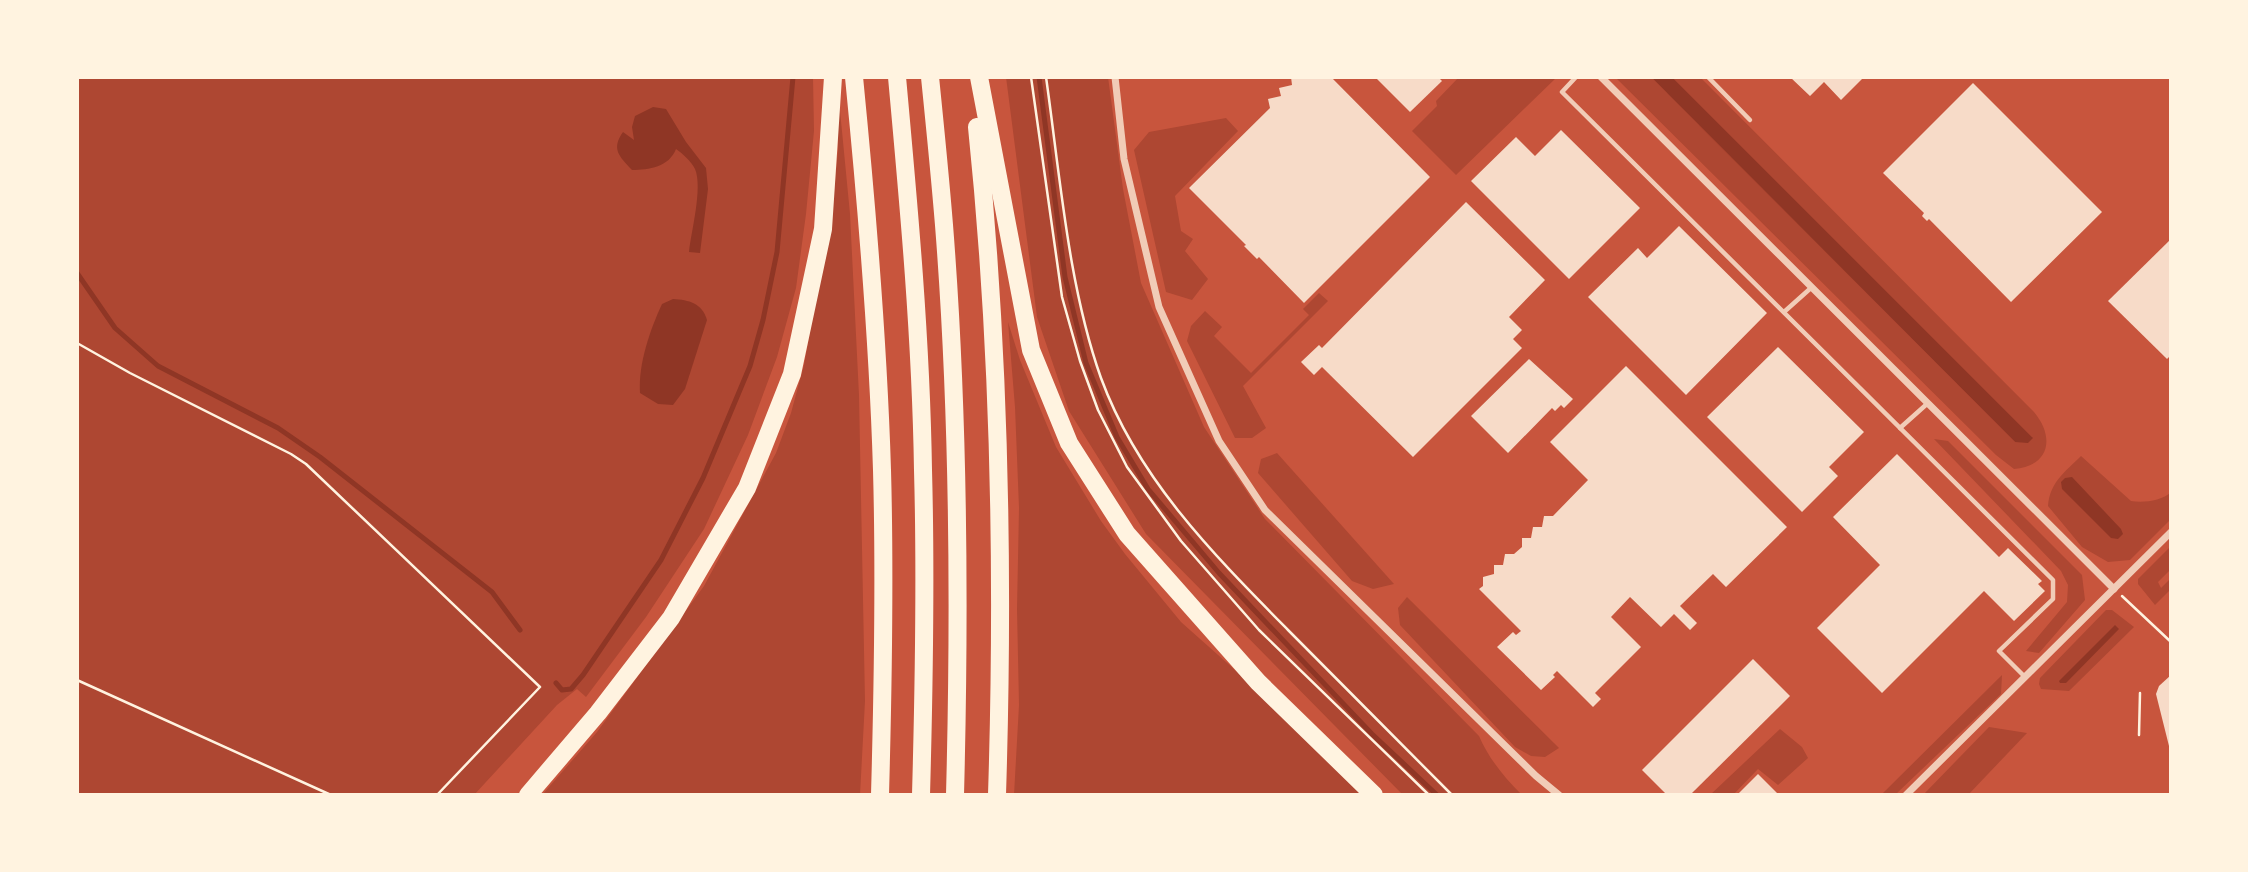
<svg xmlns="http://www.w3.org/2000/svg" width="2248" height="872" font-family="'Golos Text',sans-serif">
<rect width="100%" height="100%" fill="#c8553d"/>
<g fill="#ae4732">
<path d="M77 77H813L814 131 806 214 796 288 777 357 748 435 704 529 646 617 586 697 577 689 557 705 474 795H77Z"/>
<path d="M1006 77H1108L1123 189 1141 283 1204 427 1265 519 1479 736C1489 759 1504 777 1522 795H1403L1146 534 1069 411 1037 317Z"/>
<path d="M1459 77H1557L1456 175 1412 131 1437 106 1436 101Z"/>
<path d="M1615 77H1651L2015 442 2032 437 1672 77H1700L2034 412C2055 437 2050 466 2014 469L1996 455Z"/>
<path d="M838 90 850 214 859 395 865 701 860 795H542L597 732 704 586 776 453 791 413 804 365 833 203 838 150Z"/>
<path d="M1226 118 1238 131 1175 196 1181 231 1193 239 1185 251 1208 279 1192 300 1166 292 1134 150 1149 132Z"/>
<path d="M1319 293 1328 301 1243 386 1266 428 1252 438H1235L1187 341 1191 326 1205 311 1222 327 1214 336 1251 373 1309 315 1303 309Z"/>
<path d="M1008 322 1020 360 1056 447 1101 521 1125 554 1181 622 1263 695 1364 795H1014L1019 705 1017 609 1019 508 1015 407Z"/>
<path d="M1934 439 1948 441 2082 575 2085 600 2039 653 2026 651 2067 602 2068 585 2061 571Z"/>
<path d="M1277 453 1394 584 1373 589 1352 581 1258 473 1261 459Z"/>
<path d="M2081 456 2131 501C2143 503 2162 501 2171 492V519L2130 560 2108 562 2082 547 2048 506C2050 482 2065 472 2081 456Z"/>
<path d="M2171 546V569L2158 582 2161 588 2171 578V589L2155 605 2138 584V579Z"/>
<path d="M1407 597 1559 748 1545 757 1531 756 1515 747 1400 625 1398 608Z"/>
<path d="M2106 610H2112L2134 627 2069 691 2041 689 2039 684 2040 678Z"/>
<path d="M2002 675 2001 694 1896 794 1881 795Z"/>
<path d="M1989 727 2027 733 1968 795H1923Z"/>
<path d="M1780 729 1802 747 1808 758 1778 785 1758 769 1733 795H1710Z"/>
</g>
<g fill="#8f3625">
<path d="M1651 77H1672L2033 438 2028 443 2015 442Z"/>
<path d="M653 107 666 109 686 142 706 168 708 189 700 253 689 252C691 232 703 188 695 169 691 161 683 154 676 149 669 167 649 170 632 170 619 156 611 149 623 132L634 140 632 127 635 116Z"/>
<path d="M673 299C689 300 702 303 707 320L685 389 673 405 658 404 640 393C638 364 650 330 662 304Z"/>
<path d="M2072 477 2121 529 2123 534 2118 539 2111 538 2062 489 2061 482 2065 478Z"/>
<path d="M2115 625 2119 629 2066 683H2060L2059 681Z"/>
</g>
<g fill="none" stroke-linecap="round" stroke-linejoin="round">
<g stroke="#8f3625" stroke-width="5">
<path d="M1039 77 1065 277 1086 363 1117 437 1148 489 1219 573 1372 734 1437 795"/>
<path d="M77 273 115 328 158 366 278 428 320 457 492 592 520 630"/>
<path d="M556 683 562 690 571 689 583 675 661 560 703 478 750 366 763 320 777 252 793 77"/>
</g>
</g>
<g fill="#f7dbc8">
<path d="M1291 77H1331L1430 177 1304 303 1259 257 1257 259 1244 246 1246 245 1189 188 1270 108 1268 99 1281 96 1279 88 1292 85Z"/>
<path d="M1375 77H1438L1442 81 1410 112Z"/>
<path d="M1790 77H1864L1841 100 1824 82 1810 96Z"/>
<path d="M1973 83 2102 212 2011 302 1929 219 1927 221 1922 216 1924 213 1883 173Z"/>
<path d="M1561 130 1640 208 1569 279 1471 181 1516 137 1535 156Z"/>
<path d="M1466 202 1545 280 1509 317 1522 330 1513 339 1522 348 1413 457 1322 367 1314 375 1301 362 1319 345 1322 348Z"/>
<path d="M1679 226 1767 313 1686 395 1588 297 1638 248 1647 258Z"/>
<path d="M2171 239V355L2167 359 2108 301Z"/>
<path d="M1778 347 1864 432 1829 467 1838 476 1802 512 1707 417Z"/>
<path d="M1529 359 1573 399 1564 408 1561 405 1555 411 1552 408 1508 453 1471 416Z"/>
<path d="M1626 366 1787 527 1726 587 1713 574 1680 606 1697 623 1690 630 1674 614 1661 627 1630 597 1611 617 1641 647 1595 693 1601 699 1593 707 1557 671 1553 675 1555 677 1541 690 1497 647 1513 632 1516 635 1521 631 1479 589 1483 586V577L1494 574V565H1503L1505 554H1514L1522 547V538H1531L1533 527H1542L1544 516H1553L1588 480 1550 442Z"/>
<path d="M1897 454 1999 557 2008 548 2042 581 2038 584 2045 591 2014 621 1984 591 1882 693 1817 628 1880 565 1833 517Z"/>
<path d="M1753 659 1790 696 1690 795H1667L1642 770Z"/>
<path d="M2171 675V750H2170L2156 694 2159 686Z"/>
<path d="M1758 774 1779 795H1737Z"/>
</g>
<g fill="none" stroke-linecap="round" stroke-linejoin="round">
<g stroke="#fff3e0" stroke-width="2.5">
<path d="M1031 77 1062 297 1080 361 1098 410 1127 467 1181 541 1259 630 1429 795"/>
<path d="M1046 77C1060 175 1068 285 1101 378 1138 479 1214 555 1288 630 1343 685 1397 740 1452 795"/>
<path d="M77 343 130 373 291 454 306 464 540 687 437 795"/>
<path d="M2122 596 2171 642"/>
<path d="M77 680 331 795"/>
<path d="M2139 735 2140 693"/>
</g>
<g stroke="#f1ccb7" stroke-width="4.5">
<path d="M1576 77 1562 92 2053 580V599L1999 651 2025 677"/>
<path d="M1708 77 1750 120"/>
<path d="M1784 312 1812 287"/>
<path d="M1900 428 1928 403"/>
</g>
<g stroke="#f1ccb7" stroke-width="7">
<path d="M1115 77 1124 159 1159 307 1219 441 1265 510 1536 776 1559 795"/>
<path d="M1601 77 2114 589"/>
<path d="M1906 795 2171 532"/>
</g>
<g stroke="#fff3e0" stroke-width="18">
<path d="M854 77C867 208 878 339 882 470 885 578 883 687 880 795"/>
<path d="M897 77C909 208 921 339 923 470 926 578 924 687 921 795"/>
<path d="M930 77C935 126 940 176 944 225 959 415 960 605 955 795"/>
<path d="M979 77 1031 350 1069 443 1127 534 1258 682 1374 795"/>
<path d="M977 127C1000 349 1004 573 997 795"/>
<path d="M528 795 598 713 671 618 747 488 792 374 823 229 833 77"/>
</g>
</g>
<rect width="2248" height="872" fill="none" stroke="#fff3e0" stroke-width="158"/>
</svg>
